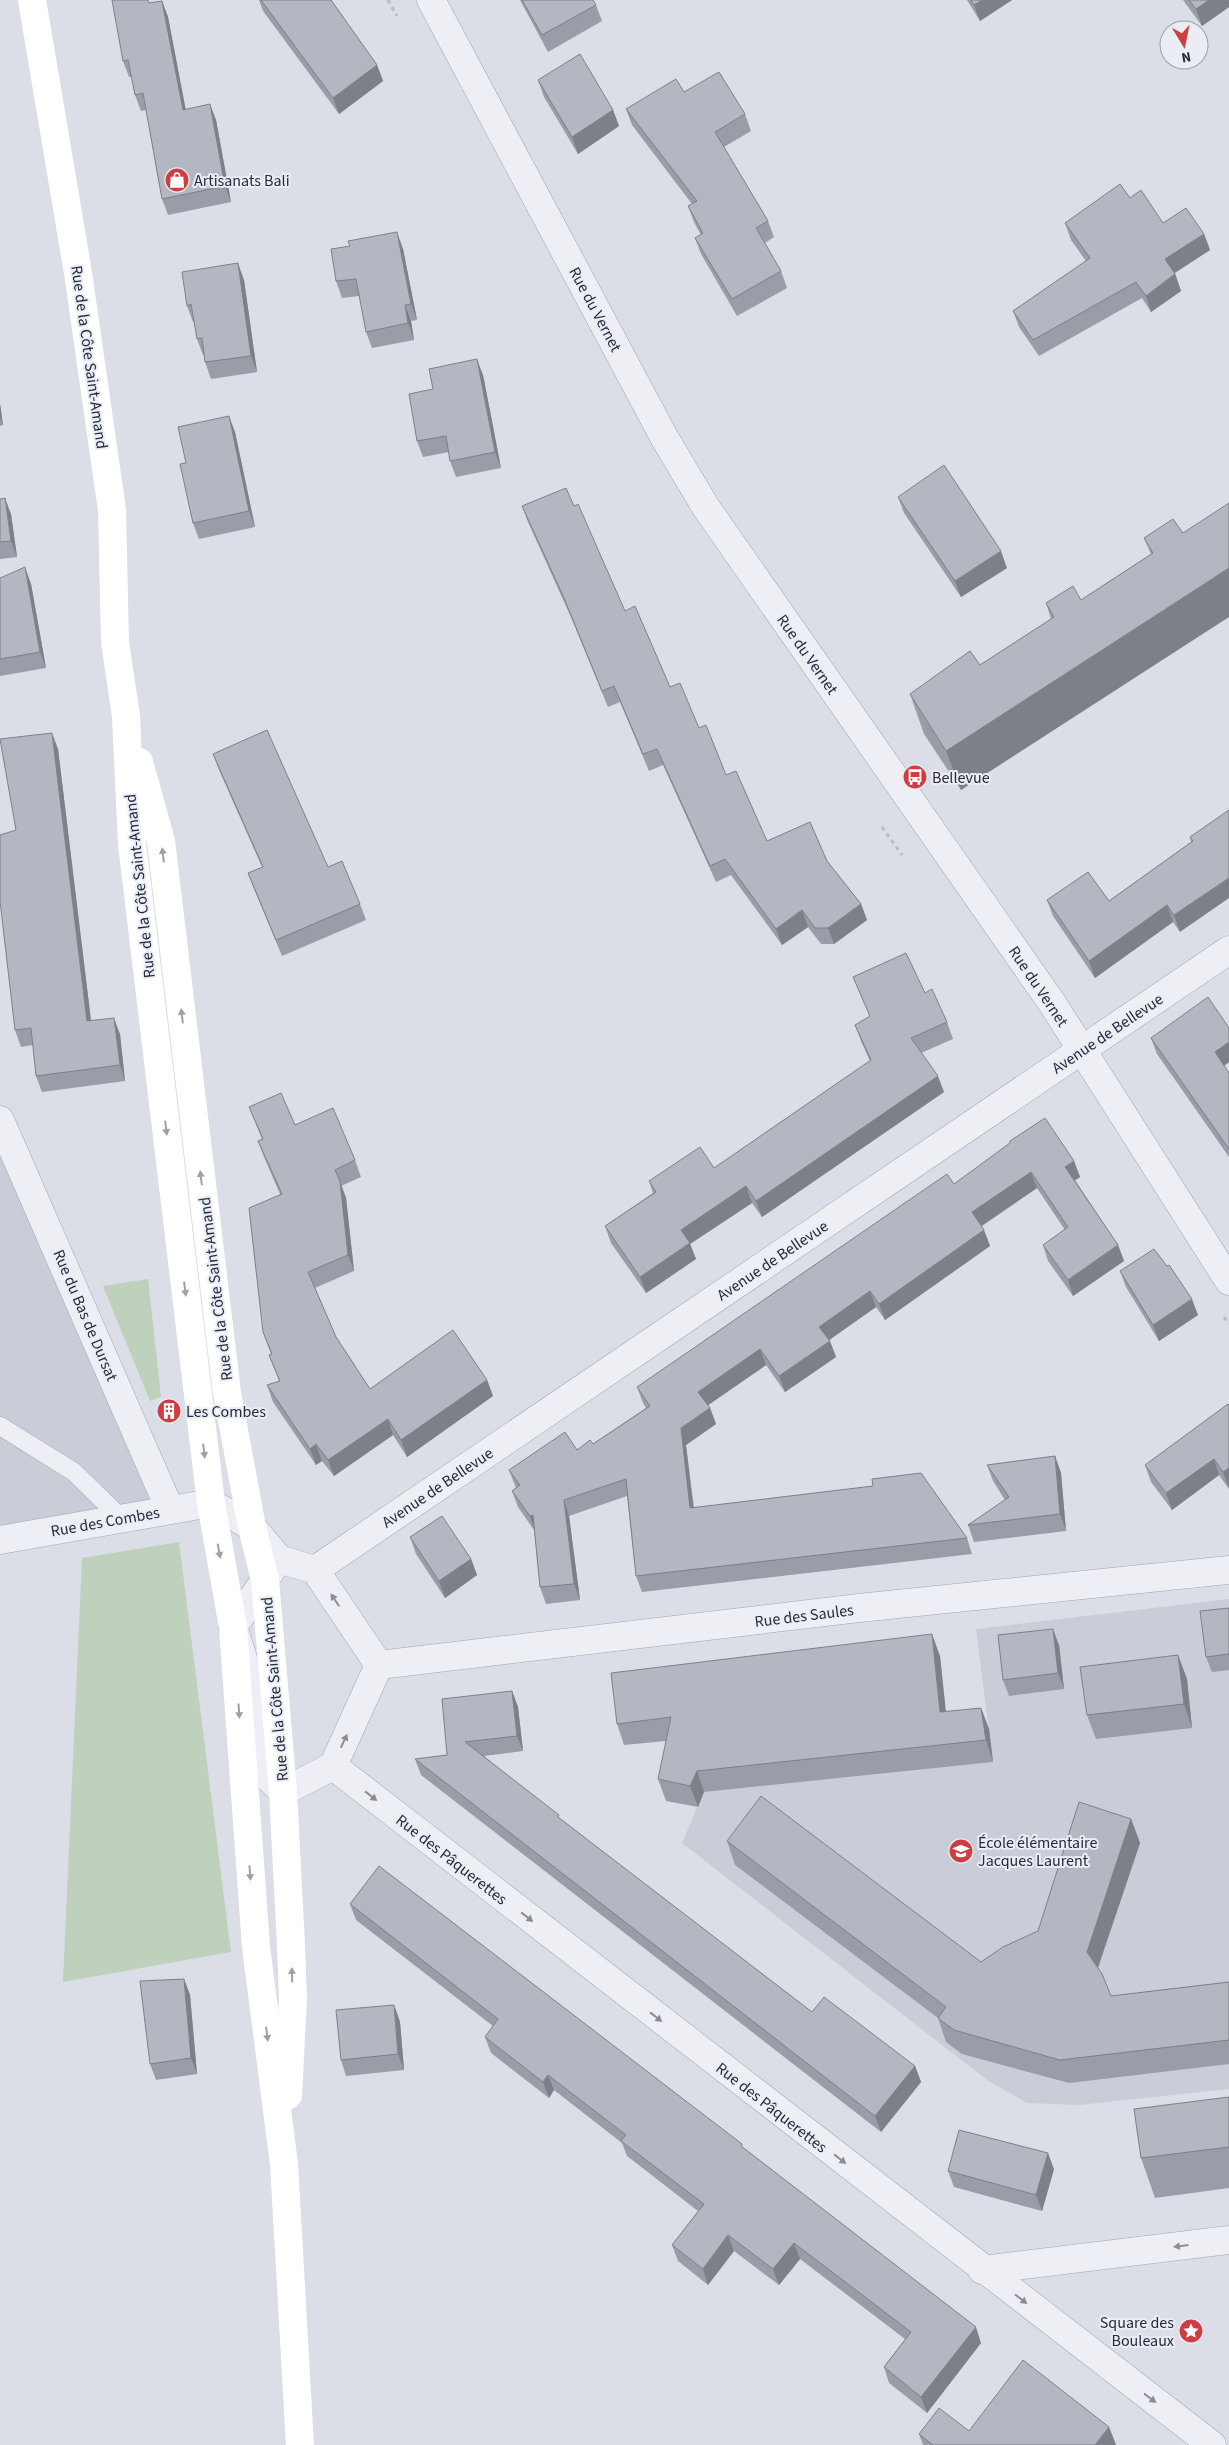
<svg xmlns="http://www.w3.org/2000/svg" width="1229" height="2445" font-family="'Source Sans 3',sans-serif">
<rect width="100%" height="100%" fill="#dbdee6"/>
<g fill="#c9cdd8">
<path d="M0 1120 170 1510 0 1540Z"/>
<path d="M1229 1599V2089L1079 2105 1027 2103 987 2080 682 1843 704 1792 993 1762 976 1629Z"/>
</g>
<g fill="#bfd0bc">
<path d="M148 1279 161 1397 150 1401 103 1286Z"/>
<path d="M179 1542 231 1952 63 1982 82 1558Z"/>
</g>
<g fill="none" stroke-linecap="round" stroke-linejoin="round">
<defs>
<path id="service" d="M0 1426 74 1472 122 1519"/>
<g id="minor">
<path d="M431 0 664 437 705 506 1052 1003 1229 1281"/>
<path d="M0 1120 170 1510"/>
<path d="M0 1540 211 1503 252 1527 279 1559 315 1570 379 1665 333 1766 283 1792 265 1774 261 1715 233 1627 279 1559"/>
<path d="M315 1570 1229 950"/>
<path d="M379 1665 859 1608 1229 1570"/>
<path d="M333 1766 1212 2445"/>
<path d="M982 2270 1229 2240"/>
</g>
</defs>
<use href="#service" stroke="#a1a5b0" stroke-width="19"/>
<use href="#minor" stroke="#a1a5b0" stroke-width="29"/>
<g stroke="#babcc4" stroke-width="3" stroke-dasharray="4 4" stroke-linecap="butt">
<path d="M388 0 397 16"/>
<path d="M882 827 902 855"/>
<path d="M1224 1317 1229 1324"/>
</g>
<use href="#service" stroke="#eeeff4" stroke-width="18"/>
<use href="#minor" stroke="#eeeff4" stroke-width="28"/>
<g stroke="#fff" stroke-width="28">
<path d="M32 0 78 273 112 510 115 642 126 716 132 844 211 1503 233 1627 256 1947 284 2164 300 2445"/>
<path d="M139 762 161 841 227 1393 252 1527 265 1580 283 1792 291 1945 293 1999 288 2095"/>
</g>
</g>
<g fill="#999da7">
<path d="M259 0H331L377 65 383 81 339 114 263 11Z"/>
<path d="M520 0 596 5 602 21 548 52Z"/>
<path d="M967 0H1012L980 21Z"/>
<path d="M1183 0H1229V7L1202 26Z"/>
<path d="M162 1 168 17 185 109 216 120 231 202 168 215 162 199 146 110 141 111 135 95 132 77H129L123 61 152 3Z"/>
<path d="M538 80 613 110 619 126 578 154 544 97Z"/>
<path d="M684 92 745 114 751 131 724 147 768 221 774 237 765 243 781 271 787 288 737 316 701 254 695 238 701 235 694 222 688 206 692 204 632 125 626 109Z"/>
<path d="M1130 198 1163 223 1204 234 1210 250 1175 273 1181 291 1151 312 1142 298 1039 356 1019 327 1013 311 1086 261 1071 240 1065 223Z"/>
<path d="M403 249 417 320 411 321 414 340 372 348 366 332 359 296 342 298 336 281Z"/>
<path d="M244 280 257 372 211 379 205 362 204 355H203L197 339 194 321 193 322 187 306Z"/>
<path d="M483 375 501 468 456 477 450 461 449 452 423 457 417 441 433 389Z"/>
<path d="M0 404 3 425 0 426Z"/>
<path d="M235 432 255 527 199 539 193 523Z"/>
<path d="M898 497 1007 568 961 597 904 513Z"/>
<path d="M0 499 11 514 17 557 0 559Z"/>
<path d="M522 506 625 611 670 687 699 728 726 775 767 841 827 861 861 904 867 920 834 944H821L808 927 782 945 731 875 716 882 663 765 649 771 620 702 608 707 570 615 528 522Z"/>
<path d="M1183 533 961 790 924 734 910 694 980 665 1051 619 1046 603 1081 600 1151 554 1144 538Z"/>
<path d="M0 578 31 584 46 668 0 676Z"/>
<path d="M58 749 91 1021 120 1034 125 1081 42 1092 36 1076 33 1045 21 1047 15 1030 16 830Z"/>
<path d="M213 754 328 867 360 904 366 920 282 956 254 889 248 873 262 867 219 770Z"/>
<path d="M1229 810 1180 932 1173 922 1095 978 1053 916 1047 900 1109 901 1191 842 1190 837Z"/>
<path d="M853 977 925 993 947 1022 953 1039 921 1053 944 1092 762 1217 752 1203 690 1244 696 1259 646 1293 611 1243 605 1226 653 1193 649 1181 714 1168 870 1061 861 1041 855 1025 870 1017Z"/>
<path d="M1229 1028V1062L1224 1066 1229 1073V1157L1157 1054 1151 1038Z"/>
<path d="M249 1107 295 1125 355 1160 361 1177 341 1186 346 1198 354 1271 315 1288 336 1337 370 1389 487 1380 493 1396 407 1457 393 1435 334 1476 322 1461 316 1465 273 1402 267 1385 279 1381 269 1355 271 1354 263 1332 280 1194 264 1157 258 1141 262 1139Z"/>
<path d="M1074 1161 1080 1177 1075 1180 1118 1245 1124 1261 1073 1296 1048 1261 1043 1245 1065 1230 1037 1188 982 1226 990 1246 885 1320 876 1307 829 1340 836 1357 785 1392 766 1365 708 1405 710 1408 716 1424 686 1445 694 1507 967 1538 972 1554 642 1592 636 1576 627 1496 569 1516 580 1600 546 1604 540 1587 534 1530 518 1507 512 1491 516 1488 509 1470 593 1444 646 1408 643 1403 637 1387 954 1184Z"/>
<path d="M1167 1266 1198 1315 1159 1341 1126 1287 1120 1271Z"/>
<path d="M1229 1405V1489L1219 1475 1172 1510 1151 1482 1145 1465Z"/>
<path d="M1055 1456 1061 1473 1066 1531 974 1542 968 1525 1005 1500 993 1481 987 1465Z"/>
<path d="M410 1537 471 1559 477 1575 445 1598 416 1554Z"/>
<path d="M1229 1608V1670L1212 1672 1206 1657Z"/>
<path d="M1059 1645 1064 1689 1009 1696 1003 1680Z"/>
<path d="M1178 1655 1187 1679 1192 1728 1096 1739 1087 1715Z"/>
<path d="M940 1656 946 1712 981 1708 989 1729 993 1762 704 1792 698 1807 666 1801 658 1779 666 1741 624 1745 617 1724Z"/>
<path d="M512 1691 518 1707 523 1751 484 1756 560 1819 812 2012 915 2066 921 2082 881 2132 421 1775 415 1759 447 1755Z"/>
<path d="M1131 1819 1140 1843 1098 1968 1111 1996 1229 1982V2064L1069 2083 962 2054 946 2042 938 2018 735 1865 727 1841 981 1962 1038 1931Z"/>
<path d="M350 1904 743 2148 981 2343 927 2413 889 2383 884 2367 905 2339 800 2259 779 2285 734 2251 708 2285 678 2261 672 2245 698 2211 627 2156 622 2143 554 2090 549 2098 491 2053 485 2037 493 2026 356 1920Z"/>
<path d="M184 1979 190 1995 197 2074 156 2080 150 2064Z"/>
<path d="M394 2005 400 2022 404 2070 346 2076 341 2060Z"/>
<path d="M1229 2097V2188L1155 2198 1141 2158Z"/>
<path d="M1054 2169 1042 2211 954 2187 948 2171Z"/>
<path d="M1109 2427 1116 2445H923L919 2434 969 2431Z"/>
</g>
<g fill="#7d8088">
<path d="M982 0H1012L980 21 974 5Z"/>
<path d="M1209 0H1229V7L1202 26 1196 9Z"/>
<path d="M162 1 168 17 189 126 183 110Z"/>
<path d="M377 65 383 81 339 114 333 98Z"/>
<path d="M210 104 216 120 231 202 225 186Z"/>
<path d="M613 110 619 126 578 154 572 137Z"/>
<path d="M397 232 403 249 417 320 411 304Z"/>
<path d="M1204 234 1210 250 1171 275 1165 259Z"/>
<path d="M238 263 244 280 257 372 251 356Z"/>
<path d="M1175 274 1181 291 1151 312 1146 296Z"/>
<path d="M405 305 411 321 414 340 408 323Z"/>
<path d="M477 359 483 375 501 468 495 452Z"/>
<path d="M0 404 3 425 0 418Z"/>
<path d="M229 416 235 432 255 527 249 511Z"/>
<path d="M5 498 11 514 17 557 11 541Z"/>
<path d="M1001 551 1007 568 961 597 955 581Z"/>
<path d="M25 567 31 584 46 668 40 652Z"/>
<path d="M1229 568V617L961 790 946 751Z"/>
<path d="M52 733 58 749 93 1037 87 1021Z"/>
<path d="M1229 878V898L1180 932 1174 915Z"/>
<path d="M861 904 867 920 834 944 828 928Z"/>
<path d="M1167 905 1173 922 1095 978 1089 961Z"/>
<path d="M802 910 808 927 782 945 776 929Z"/>
<path d="M114 1018 120 1034 125 1081 120 1065Z"/>
<path d="M1229 1042V1062L1221 1068 1215 1052Z"/>
<path d="M938 1076 944 1092 762 1217 756 1201Z"/>
<path d="M1074 1161 1080 1177 1071 1183 1065 1167Z"/>
<path d="M1031 1172 1037 1188 978 1228 972 1212Z"/>
<path d="M340 1181 346 1198 354 1271 348 1255Z"/>
<path d="M746 1186 752 1203 690 1244 696 1259 646 1293 640 1277 681 1230Z"/>
<path d="M984 1230 990 1246 885 1320 879 1304Z"/>
<path d="M1118 1245 1124 1261 1073 1296 1068 1280Z"/>
<path d="M870 1291 876 1307 825 1343 819 1327Z"/>
<path d="M1192 1299 1198 1315 1159 1341 1153 1325Z"/>
<path d="M830 1341 836 1357 785 1392 779 1376Z"/>
<path d="M760 1349 766 1365 704 1408 698 1392Z"/>
<path d="M487 1380 493 1396 407 1457 401 1440Z"/>
<path d="M710 1408 716 1424 686 1445 695 1524 690 1508 681 1428Z"/>
<path d="M388 1419 393 1435 334 1476 328 1460Z"/>
<path d="M316 1444 322 1461 316 1465 310 1449Z"/>
<path d="M1055 1456 1061 1473 1066 1531 1060 1514Z"/>
<path d="M1214 1459 1219 1475 1172 1510 1166 1493Z"/>
<path d="M1229 1468V1488L1223 1472Z"/>
<path d="M564 1500 569 1516 580 1600 574 1584Z"/>
<path d="M533 1515 536 1533 530 1516Z"/>
<path d="M471 1559 477 1575 445 1598 439 1581Z"/>
<path d="M1053 1629 1059 1645 1064 1689 1058 1673Z"/>
<path d="M932 1634 940 1656 948 1734 940 1712Z"/>
<path d="M1178 1655 1187 1679 1192 1728 1184 1704Z"/>
<path d="M512 1691 518 1707 523 1751 517 1736Z"/>
<path d="M981 1708 989 1729 993 1762 986 1740Z"/>
<path d="M697 1771 704 1792 698 1807 690 1786Z"/>
<path d="M1131 1819 1140 1843 1095 1976 1087 1952Z"/>
<path d="M184 1979 190 1995 197 2074 191 2058Z"/>
<path d="M394 2005 400 2022 404 2070 398 2054Z"/>
<path d="M915 2066 921 2082 881 2132 875 2116Z"/>
<path d="M548 2075 554 2090 549 2098 543 2082Z"/>
<path d="M1048 2153 1054 2169 1042 2211 1036 2195Z"/>
<path d="M728 2235 734 2251 708 2285 703 2269Z"/>
<path d="M794 2243 800 2259 779 2285 773 2269Z"/>
<path d="M976 2327 981 2343 927 2413 921 2397Z"/>
<path d="M1109 2427 1116 2445H1095Z"/>
</g>
<g fill="#b2b7c2" stroke="#7d8088">
<path d="M112 0H148L149 3 162 1 183 110 210 104 225 186 162 199 143 93 135 95 128 60 123 61Z"/>
<path d="M261 0H331L377 65 333 98Z"/>
<path d="M522 0H593L596 5 542 35Z"/>
<path d="M971 0H982L974 5Z"/>
<path d="M1189 0H1209L1196 9Z"/>
<path d="M580 54 613 110 572 137 538 80Z"/>
<path d="M719 72 745 114 715 132 768 221 756 228 781 271 732 299 695 238 703 233 688 206 697 201 626 109 676 79 684 92Z"/>
<path d="M1120 184 1130 198 1141 190 1163 223 1186 208 1204 234 1165 259 1175 274 1146 296 1136 282 1033 340 1013 311 1090 258 1065 223Z"/>
<path d="M397 232 411 304 405 305 408 323 366 332 356 279 336 281 331 249 350 246 348 241Z"/>
<path d="M238 263 251 356 205 362 202 338 197 339 191 304 187 306 182 272Z"/>
<path d="M477 359 495 452 450 461 446 436 417 441 409 394 433 389 429 369Z"/>
<path d="M229 416 249 511 193 523 180 464 186 463 178 427Z"/>
<path d="M944 465 1001 551 955 581 898 497Z"/>
<path d="M566 488 574 506 578 504 625 611 635 606 670 687 680 683 699 728 706 725 726 775 736 771 767 841 810 822 827 861 861 904 828 928H815L802 910 776 929 725 859 710 866 657 749 643 754 614 686 602 691 564 598 522 506Z"/>
<path d="M5 498 11 541 0 542V499Z"/>
<path d="M1229 503V568L946 751 910 694 970 651 980 665 1054 617 1046 603 1073 586 1081 600 1153 553 1144 538 1173 519 1183 533Z"/>
<path d="M25 567 40 652 0 659V578Z"/>
<path d="M267 730 328 867 342 861 360 904 276 940 248 873 263 867 213 754Z"/>
<path d="M52 733 87 1021 114 1018 120 1065 36 1076 31 1028 15 1030 0 901V835L16 830 0 739Z"/>
<path d="M1229 810V878L1174 915 1167 905 1089 961 1047 900 1088 872 1109 901 1193 841 1190 837Z"/>
<path d="M906 953 925 993 932 989 947 1022 911 1038 938 1076 756 1201 746 1186 681 1230 690 1243 640 1277 605 1226 656 1192 649 1181 700 1147 714 1168 871 1060 855 1025 870 1016 853 977Z"/>
<path d="M1208 997 1229 1028V1042L1215 1052 1229 1073V1149L1151 1038Z"/>
<path d="M281 1093 295 1125 333 1108 355 1160 335 1170 340 1181 348 1255 308 1272 336 1337 370 1389 453 1330 487 1380 401 1440 388 1419 328 1460 316 1444 310 1449 267 1385 280 1381 269 1355 272 1354 263 1332 249 1208 282 1194 258 1141 263 1139 249 1107Z"/>
<path d="M1045 1118 1074 1161 1065 1167 1118 1245 1068 1280 1043 1245 1068 1227 1031 1172 972 1212 984 1230 879 1304 870 1291 819 1327 830 1341 779 1376 760 1349 698 1392 710 1408 681 1428 690 1508 873 1486 872 1479 921 1473 967 1538 636 1576 626 1479 564 1500 574 1584 540 1587 533 1515 530 1516 512 1491 520 1485 509 1470 565 1432 577 1450 590 1440 593 1444 650 1406 637 1387 947 1174 954 1184 1010 1143V1141Z"/>
<path d="M1154 1249 1167 1266 1169 1265 1192 1299 1153 1325 1120 1271Z"/>
<path d="M1228 1404 1229 1405V1468L1223 1472 1214 1459 1166 1493 1145 1465Z"/>
<path d="M1055 1456 1060 1514 968 1525 1009 1497 987 1465Z"/>
<path d="M442 1516 471 1559 439 1581 410 1537Z"/>
<path d="M1229 1608V1654L1206 1657 1200 1611Z"/>
<path d="M1053 1629 1058 1673 1003 1680 998 1635Z"/>
<path d="M932 1634 940 1712 981 1708 986 1740 697 1771 690 1786 658 1779 671 1717 617 1724 611 1673Z"/>
<path d="M1178 1655 1184 1704 1087 1715 1080 1667Z"/>
<path d="M512 1691 517 1736 465 1742 559 1815 558 1817 812 2012 824 1997 915 2066 875 2116 415 1759 447 1755 442 1699Z"/>
<path d="M761 1796 981 1962 1003 1947 1038 1931 1079 1802 1131 1819 1087 1952 1102 1974 1111 1996 1229 1982V2040L1060 2060 954 2030 938 2018 946 2007 727 1841Z"/>
<path d="M379 1866 742 2144 741 2146 976 2327 921 2397 884 2367 911 2332 794 2243 773 2269 728 2235 703 2269 672 2245 704 2204 621 2141 626 2135 548 2075 543 2082 485 2037 498 2019 350 1904Z"/>
<path d="M184 1979 191 2058 150 2064 140 1981Z"/>
<path d="M394 2005 398 2054 341 2060 336 2010Z"/>
<path d="M1229 2097V2147L1141 2158 1134 2109Z"/>
<path d="M959 2130 1048 2153 1036 2195 948 2171Z"/>
<path d="M1023 2360 1109 2427 1095 2445H933L919 2434 939 2408 969 2431Z"/>
</g>
<defs><path id="oneway-solid" d="M-6-.8H1V-3.2L6.5 0L1 3.2V.8H-6Z" transform="scale(1.25)"/></defs>
<g fill="#9da0a7">
<use href="#oneway-solid" transform="translate(163 855) rotate(-97)"/>
<use href="#oneway-solid" transform="translate(182 1016) rotate(-97)"/>
<use href="#oneway-solid" transform="translate(166 1128) rotate(83)"/>
<use href="#oneway-solid" transform="translate(201 1178) rotate(-97)"/>
<use href="#oneway-solid" transform="translate(185 1289) rotate(83)"/>
<use href="#oneway-solid" transform="translate(204 1451) rotate(83)"/>
<use href="#oneway-solid" transform="translate(219 1551) rotate(80)"/>
<use href="#oneway-solid" transform="translate(239 1711) rotate(86)"/>
<use href="#oneway-solid" transform="translate(250 1873) rotate(86)"/>
<use href="#oneway-solid" transform="translate(292 1975) rotate(-92)"/>
<use href="#oneway-solid" transform="translate(267 2034) rotate(83)"/>
</g>
<g fill="#8a8d98">
<use href="#oneway-solid" transform="translate(335 1600) rotate(-124)"/>
<use href="#oneway-solid" transform="translate(344 1741) rotate(-65)"/>
<use href="#oneway-solid" transform="translate(371 1796) rotate(38)"/>
<use href="#oneway-solid" transform="translate(527 1917) rotate(38)"/>
<use href="#oneway-solid" transform="translate(656 2017) rotate(38)"/>
<use href="#oneway-solid" transform="translate(840 2159) rotate(38)"/>
<use href="#oneway-solid" transform="translate(1181 2246) rotate(173)"/>
<use href="#oneway-solid" transform="translate(1021 2299) rotate(37)"/>
<use href="#oneway-solid" transform="translate(1150 2398) rotate(37)"/>
</g>
<defs>
<symbol id="shop-disc" viewBox="-11 -11 22 22"><circle r="9.5" fill="#cd3d42" stroke="#eaedf4"/><path d="M-5-2.5h2.3a2.7 3.5 0 0 1 5.4 0H5L5.5 6h-11ZM-1.5-2.5h3a1.5 2.3 0 0 0-3 0Z" fill="#fff"/></symbol>
<symbol id="bus-disc" viewBox="-11 -11 22 22"><circle r="9.5" fill="#cd3d42" stroke="#eaedf4"/><path d="M-5-6H5V4H4V6H2V4H-2V6H-4V4H-5ZM-3.5-4V0h7V-4ZM-3.5 1.2v1.5H-2V1.2ZM2 1.2v1.5H3.5V1.2Z" fill="#fff"/></symbol>
<symbol id="building-disc" viewBox="-11 -11 22 22"><circle r="9.5" fill="#cd3d42" stroke="#eaedf4"/><path d="M-4-6H4V6H1V3H-1V6H-4ZM-2.5-4.3h1.7v1.8h-1.7ZM.8-4.3h1.7v1.8H.8ZM-2.5-1h1.7V.8h-1.7ZM.8-1h1.7V.8H.8Z" fill="#fff"/></symbol>
<symbol id="school-disc" viewBox="-11 -11 22 22"><circle r="9.5" fill="#cd3d42" stroke="#eaedf4"/><path d="M0-5L7-2L0 1L-7-2ZM-4 1L0 2.5L4 1V4Q0 6-4 4Z" fill="#fff"/></symbol>
<symbol id="sight-disc" viewBox="-11 -11 22 22"><circle r="9.5" fill="#cd3d42" stroke="#eaedf4"/><path d="M0-6L1.8-2.2L6-1.7L2.9 1.2L3.7 5.4L0 3.3L-3.7 5.4L-2.9 1.2L-6-1.7L-1.8-2.2Z" fill="#fff"/></symbol>
</defs>
<g fill-rule="evenodd">
<use href="#shop-disc" x="163" y="166" width="28" height="28"/>
<use href="#bus-disc" x="901" y="763" width="28" height="28"/>
<use href="#building-disc" x="155" y="1397" width="28" height="28"/>
<use href="#school-disc" x="947" y="1837" width="28" height="28"/>
<use href="#sight-disc" x="1177" y="2317" width="28" height="28"/>
</g>
<g text-anchor="middle" stroke-width="4" stroke-linejoin="round" paint-order="stroke">
<g font-size="16" fill="#252b3c" stroke="#eaedf4" text-anchor="start">
<text x="194" y="186">Artisanats Bali</text>
<text x="932" y="783">Bellevue</text>
<text x="186" y="1417">Les Combes</text>
<text x="978" y="1848">École élémentaire<tspan x="978" dy="18">Jacques Laurent</tspan></text>
<text x="1174" y="2328" text-anchor="end">Square des<tspan x="1174" dy="18">Bouleaux</tspan></text>
</g>
<g font-size="16" fill="#252b3c" stroke="#eaedf4">
<text transform="translate(596 309) rotate(62)" y="6">Rue du Vernet</text>
<text transform="translate(90 357) rotate(82)" y="6">Rue de la Côte Saint-Amand</text>
<text transform="translate(808 654) rotate(55)" y="6">Rue du Vernet</text>
<text transform="translate(139 886) rotate(-96)" y="6">Rue de la Côte Saint-Amand</text>
<text transform="translate(1039 986) rotate(56)" y="6">Rue du Vernet</text>
<text transform="translate(1107 1033) rotate(-34)" y="6">Avenue de Bellevue</text>
<text transform="translate(772 1260) rotate(-34)" y="6">Avenue de Bellevue</text>
<text transform="translate(215 1289) rotate(-97)" y="6">Rue de la Côte Saint-Amand</text>
<text transform="translate(86 1315) rotate(67)" y="6">Rue du Bas de Dursat</text>
<text transform="translate(437 1487) rotate(-34)" y="6">Avenue de Bellevue</text>
<text transform="translate(105 1521) rotate(-10)" y="6">Rue des Combes</text>
<text transform="translate(804 1615) rotate(-7)" y="6">Rue des Saules</text>
<text transform="translate(274 1689) rotate(-95)" y="6">Rue de la Côte Saint-Amand</text>
<text transform="translate(452 1859) rotate(38)" y="6">Rue des Pâquerettes</text>
<text transform="translate(772 2107) rotate(38)" y="6">Rue des Pâquerettes</text>
</g>
</g>
<g transform="translate(1184 45) rotate(170)"><circle r="24" fill="#eaedf4" stroke="#9b9faa"/>
<path d="M0-4L9 19L0 12L-9 19Z" fill="#cd3d42"/>
<text y="-8" font-size="14" font-weight="bold" text-anchor="middle" fill="#252b3c">N</text>
</g>
</svg>
